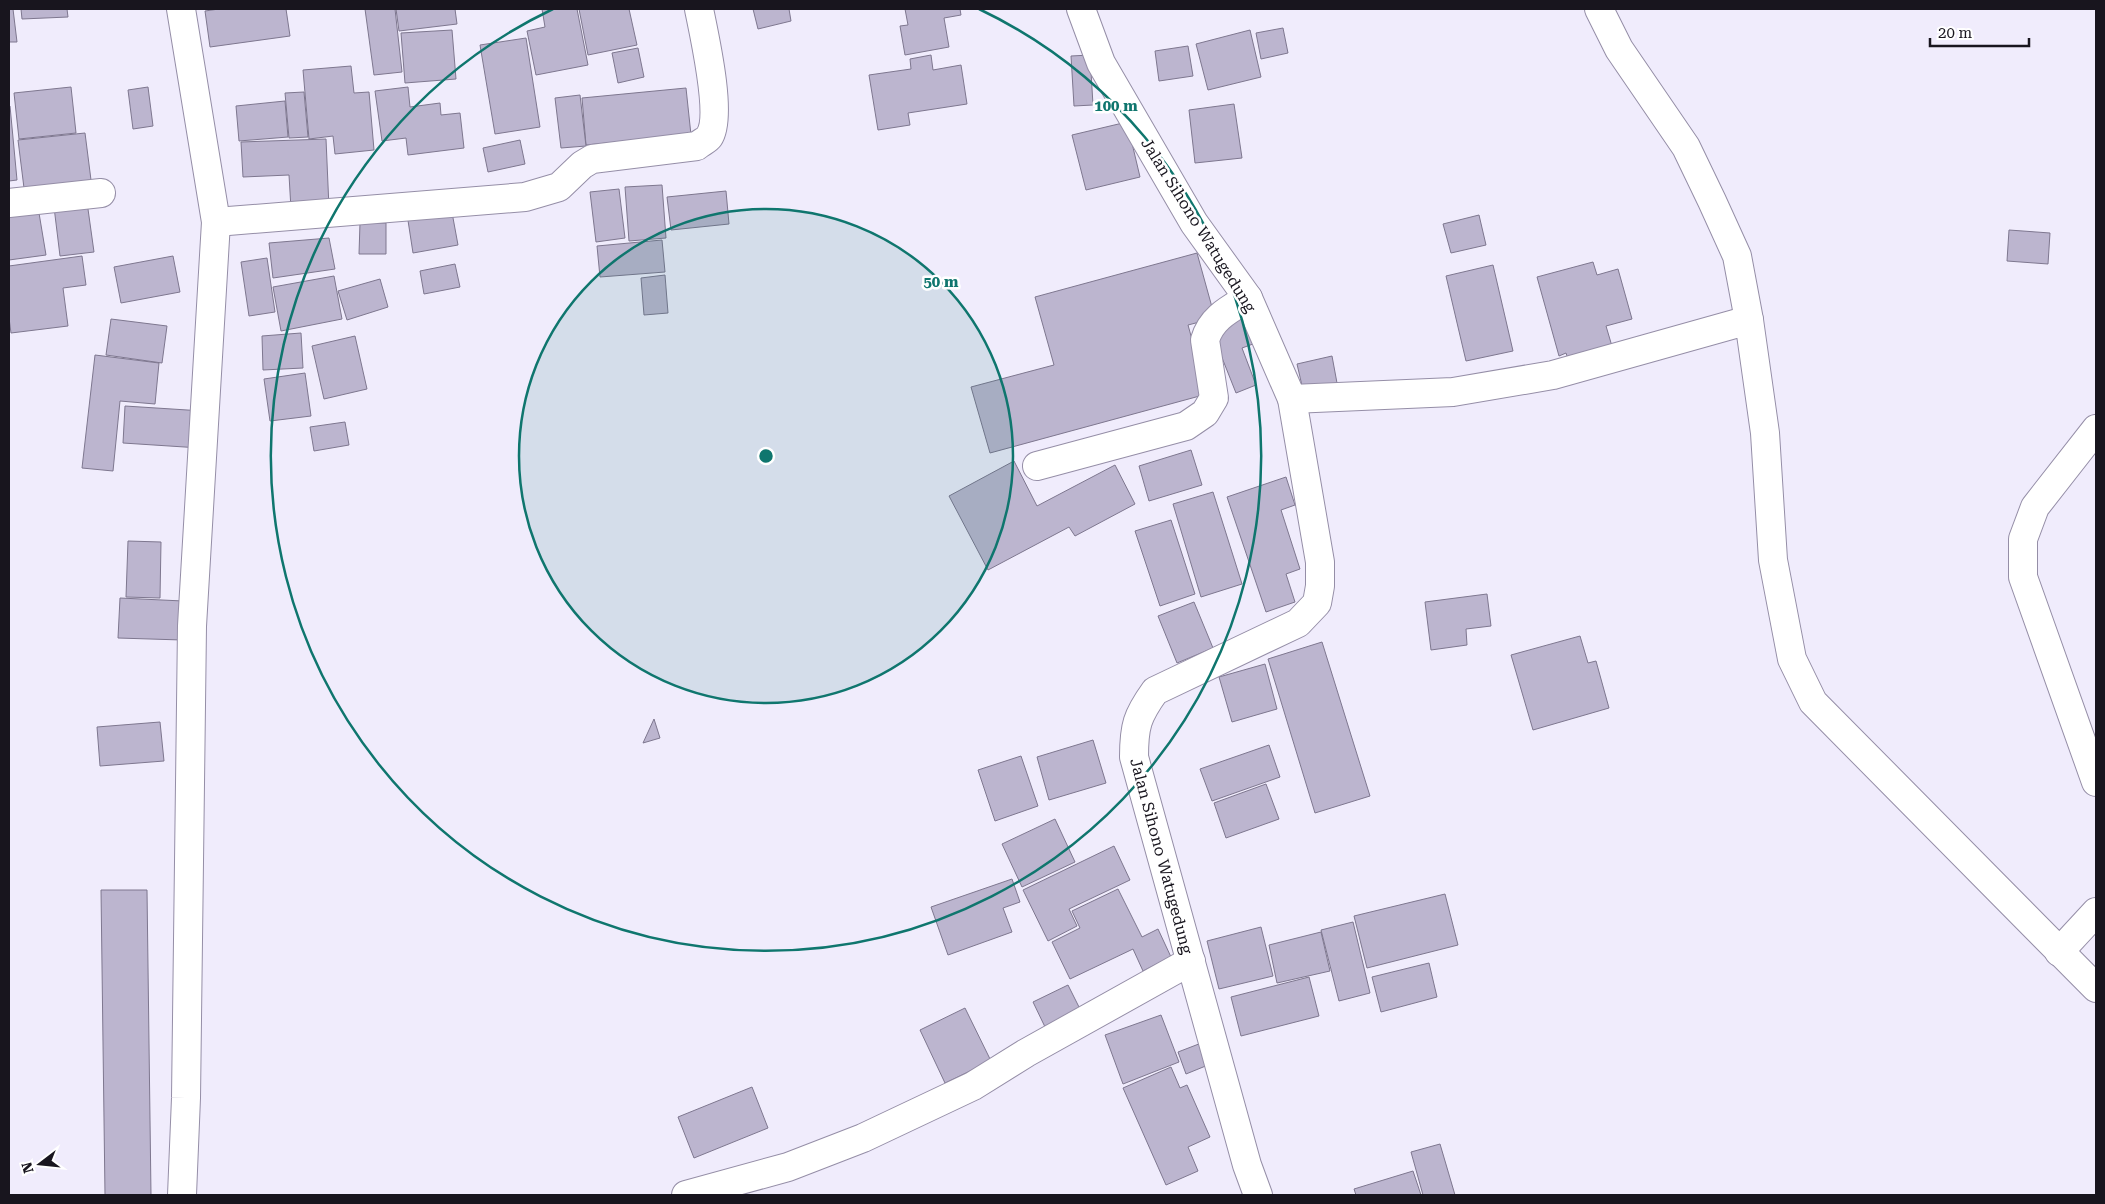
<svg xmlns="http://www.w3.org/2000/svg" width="2105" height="1204" font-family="'Roboto Serif',serif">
<rect width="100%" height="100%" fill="#f0ecfc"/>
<g fill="#bcb5cf" stroke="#7e778f">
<path d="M9 9H13L17 42H9Z"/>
<path d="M21 9H67L68 17 22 19Z"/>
<path d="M219 9H286L290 36 210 47 205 11Z"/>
<path d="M365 9H395L402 72 374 75Z"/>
<path d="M396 9H455L457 24 399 31Z"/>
<path d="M542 9H577L588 65 536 75 527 31 545 27Z"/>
<path d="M579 9H629L637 45 588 55Z"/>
<path d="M753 9H789L791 21 758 29Z"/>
<path d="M905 9H960L961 15 944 18 949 47 905 55 900 26 908 25Z"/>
<path d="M1283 28 1288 53 1261 59 1256 33Z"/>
<path d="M452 30 456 79 405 83 401 33Z"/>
<path d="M1250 30 1261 77 1208 90 1196 44Z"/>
<path d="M526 38 540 127 495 134 480 45Z"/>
<path d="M1188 46 1193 76 1159 81 1155 51Z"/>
<path d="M638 48 644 77 618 83 612 53Z"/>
<path d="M931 55 933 70 961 65 967 104 908 113 910 125 878 130 869 75 911 69 910 59Z"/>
<path d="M1090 55 1093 105 1074 106 1071 56Z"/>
<path d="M351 66 354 93 369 92 374 150 335 154 333 136 309 139 303 70Z"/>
<path d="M71 87 76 133 19 139 14 93Z"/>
<path d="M148 87 153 126 133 129 128 90Z"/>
<path d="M408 87 410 107 440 103 441 115 460 113 464 148 408 155 406 138 382 141 375 91Z"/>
<path d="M686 88 691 135 586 145 582 98Z"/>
<path d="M304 92 308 137 289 138 285 93Z"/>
<path d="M580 95 586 146 561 148 555 98Z"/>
<path d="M285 101 288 137 239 141 236 106Z"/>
<path d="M1234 104 1242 158 1195 163 1189 110Z"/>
<path d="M9 106H10L17 180 9 181Z"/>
<path d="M1127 122 1140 177 1086 190 1072 135Z"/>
<path d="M85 133 91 180 24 188 18 140Z"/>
<path d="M326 139 329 208 291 209 289 175 243 177 241 142Z"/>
<path d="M520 140 525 164 488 172 483 148Z"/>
<path d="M662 185 666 238 629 241 625 187Z"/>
<path d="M619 189 625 238 596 242 590 192Z"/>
<path d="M726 191 729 224 671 230 667 197Z"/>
<path d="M87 202 94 252 60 256 54 207Z"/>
<path d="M38 207 46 255 9 260V212Z"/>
<path d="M451 207 458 245 413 253 407 214Z"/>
<path d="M1479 215 1486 245 1451 253 1443 224Z"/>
<path d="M360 223H386V254H359Z"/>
<path d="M2009 230 2050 233 2048 264 2007 261Z"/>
<path d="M329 238 335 269 273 278 269 243Z"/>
<path d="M662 240 665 272 600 277 597 246Z"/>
<path d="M1197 253 1215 318 1188 325 1207 394 990 453 971 387 1054 365 1035 297Z"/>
<path d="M82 256 86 285 63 288 68 326 11 333 9 318V266Z"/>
<path d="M173 256 180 292 121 303 114 267Z"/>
<path d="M267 258 275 312 249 316 241 262Z"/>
<path d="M1593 262 1597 275 1618 269 1632 319 1606 326 1614 353 1570 365 1566 353 1559 356 1537 277Z"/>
<path d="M455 264 460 287 424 294 420 271Z"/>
<path d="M1493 265 1513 351 1466 361 1446 276Z"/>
<path d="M665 275 668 313 644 315 641 278Z"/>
<path d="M334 276 342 319 281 331 273 287Z"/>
<path d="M380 279 388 307 347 320 338 291Z"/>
<path d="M1243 317 1253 344 1242 348 1256 385 1236 393 1211 330Z"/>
<path d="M111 319 167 326 162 363 106 355Z"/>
<path d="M301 333 303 368 263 370 262 336Z"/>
<path d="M355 336 367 389 324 399 312 346Z"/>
<path d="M95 355 159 363 155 404 120 401 113 471 82 468Z"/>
<path d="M1332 356 1337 383 1303 390 1297 364Z"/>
<path d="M305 373 311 416 270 421 264 379Z"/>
<path d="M125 406 203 411 200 448 123 443Z"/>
<path d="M345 422 349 445 314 451 310 427Z"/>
<path d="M1191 450 1202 485 1149 501 1139 466Z"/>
<path d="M1014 461 1037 506 1115 465 1135 504 1075 536 1069 527 988 570 949 496Z"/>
<path d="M1286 477 1295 505 1281 510 1300 569 1286 574 1295 602 1266 612 1227 497Z"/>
<path d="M1213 492 1242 584 1201 597 1173 504Z"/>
<path d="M1171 520 1195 594 1160 606 1135 531Z"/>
<path d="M128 541 161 542 160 598 126 597Z"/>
<path d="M1487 594 1491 626 1466 629 1467 645 1431 650 1425 602Z"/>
<path d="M120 598 183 601 182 640 118 638Z"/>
<path d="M1194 602 1213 648 1177 663 1158 616Z"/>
<path d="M1580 636 1588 663 1596 661 1609 708 1533 730 1511 655Z"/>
<path d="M1322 642 1370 796 1315 813 1268 659Z"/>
<path d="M1265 664 1277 709 1232 722 1219 677Z"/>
<path d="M654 719 660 738 643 743Z"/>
<path d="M160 722 164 761 100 766 97 727Z"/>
<path d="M1093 740 1106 783 1049 800 1037 757Z"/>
<path d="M1269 745 1280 777 1212 801 1200 769Z"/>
<path d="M1021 756 1038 806 995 821 978 770Z"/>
<path d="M1266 784 1279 819 1226 838 1214 803Z"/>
<path d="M1055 819 1075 862 1022 887 1002 844Z"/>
<path d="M1114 846 1130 880 1069 909 1077 926 1048 941 1023 890Z"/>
<path d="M1012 879 1020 902 1003 908 1012 932 948 955 931 907Z"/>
<path d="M1118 889 1142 937 1158 929 1171 957 1143 971 1133 949 1070 979 1052 942 1080 928 1072 911Z"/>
<path d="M101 890H147L151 1195H105Z"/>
<path d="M1445 894 1458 945 1367 968 1354 916Z"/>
<path d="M1353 922 1370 993 1339 1001 1321 930Z"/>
<path d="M1261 927 1273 976 1219 989 1207 941Z"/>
<path d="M1321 932 1330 971 1277 983 1269 945Z"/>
<path d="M1429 963 1437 997 1381 1012 1372 977Z"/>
<path d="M1309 977 1319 1016 1241 1036 1231 997Z"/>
<path d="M1068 985 1081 1011 1046 1029 1033 1002Z"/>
<path d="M965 1008 991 1061 945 1083 920 1030Z"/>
<path d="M1161 1015 1179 1062 1123 1084 1105 1035Z"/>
<path d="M1204 1042 1213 1063 1186 1074 1178 1052Z"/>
<path d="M1171 1067 1180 1088 1187 1085 1210 1137 1188 1147 1198 1171 1166 1185 1123 1088Z"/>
<path d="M752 1087 768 1128 694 1158 678 1117Z"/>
<path d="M1440 1144 1455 1195H1423L1411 1152Z"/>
<path d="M1413 1171 1421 1195H1356L1354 1189Z"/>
</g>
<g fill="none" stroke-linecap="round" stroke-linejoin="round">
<defs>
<g id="street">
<path d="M181 9 216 222 192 626 186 1098 182 1195"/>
<path d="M1081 9 1101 63 1194 223 1248 298 1292 399 1320 562V586L1317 603 1298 623 1155 691C1137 716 1134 726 1134 757L1247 1165 1258 1195"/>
<path d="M1599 9 1619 49 1686 147 1712 201 1737 256 1749 320"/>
<path d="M9 203 101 193"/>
<path d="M216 222 525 197 559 187 582 165 592 159 697 146C700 143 707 140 709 137 723 117 704 34 699 9"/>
<path d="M1292 399 1453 392 1553 375 1749 320 1765 433 1773 560 1792 659 1813 702 2096 988"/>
<path d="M2096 429 2035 507 2023 539V577L2096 782"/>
<path d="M1037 466 1186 426 1205 413 1214 398 1205 340C1211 318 1230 309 1248 298"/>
<path d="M2059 952 2096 912"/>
<path d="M686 1195 788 1167 863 1138 973 1086 1026 1053 1191 961"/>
</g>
</defs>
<use href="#street" stroke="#958ea7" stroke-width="30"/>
<use href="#street" stroke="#fff" stroke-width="28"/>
</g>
<circle cx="766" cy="456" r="247" fill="#0f766e" fill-opacity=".12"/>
<g fill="none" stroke="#0f766e" stroke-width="2.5">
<circle cx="766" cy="456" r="247"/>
<path d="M979 9A495 495 0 1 1 553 9"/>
</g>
<g text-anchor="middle" stroke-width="5" stroke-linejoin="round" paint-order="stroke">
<g font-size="16" fill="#18151e" stroke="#fff">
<text transform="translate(1199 225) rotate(58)" y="6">Jalan Sihono Watugedung</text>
<text transform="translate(1162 856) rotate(75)" y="6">Jalan Sihono Watugedung</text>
</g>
</g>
<circle cx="766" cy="456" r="8" fill="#0f766e" stroke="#fff" stroke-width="2.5"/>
<g font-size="15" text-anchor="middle" font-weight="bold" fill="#0f766e" stroke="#fff" stroke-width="5" stroke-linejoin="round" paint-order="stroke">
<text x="1116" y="111">100 m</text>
<text x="941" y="287">50 m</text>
</g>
<rect width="2105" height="1204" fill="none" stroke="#18151e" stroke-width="20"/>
<g transform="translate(40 1164) rotate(254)" stroke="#ffffff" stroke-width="4" paint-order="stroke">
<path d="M0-4L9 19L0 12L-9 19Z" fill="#18151e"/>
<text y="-8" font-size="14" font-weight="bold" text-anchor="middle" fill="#18151e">N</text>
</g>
<path d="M1930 38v8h99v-8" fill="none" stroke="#18151e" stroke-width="2.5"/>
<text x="1938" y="38" font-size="15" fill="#18151e" stroke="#ffffff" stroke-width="4" paint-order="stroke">20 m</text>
</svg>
